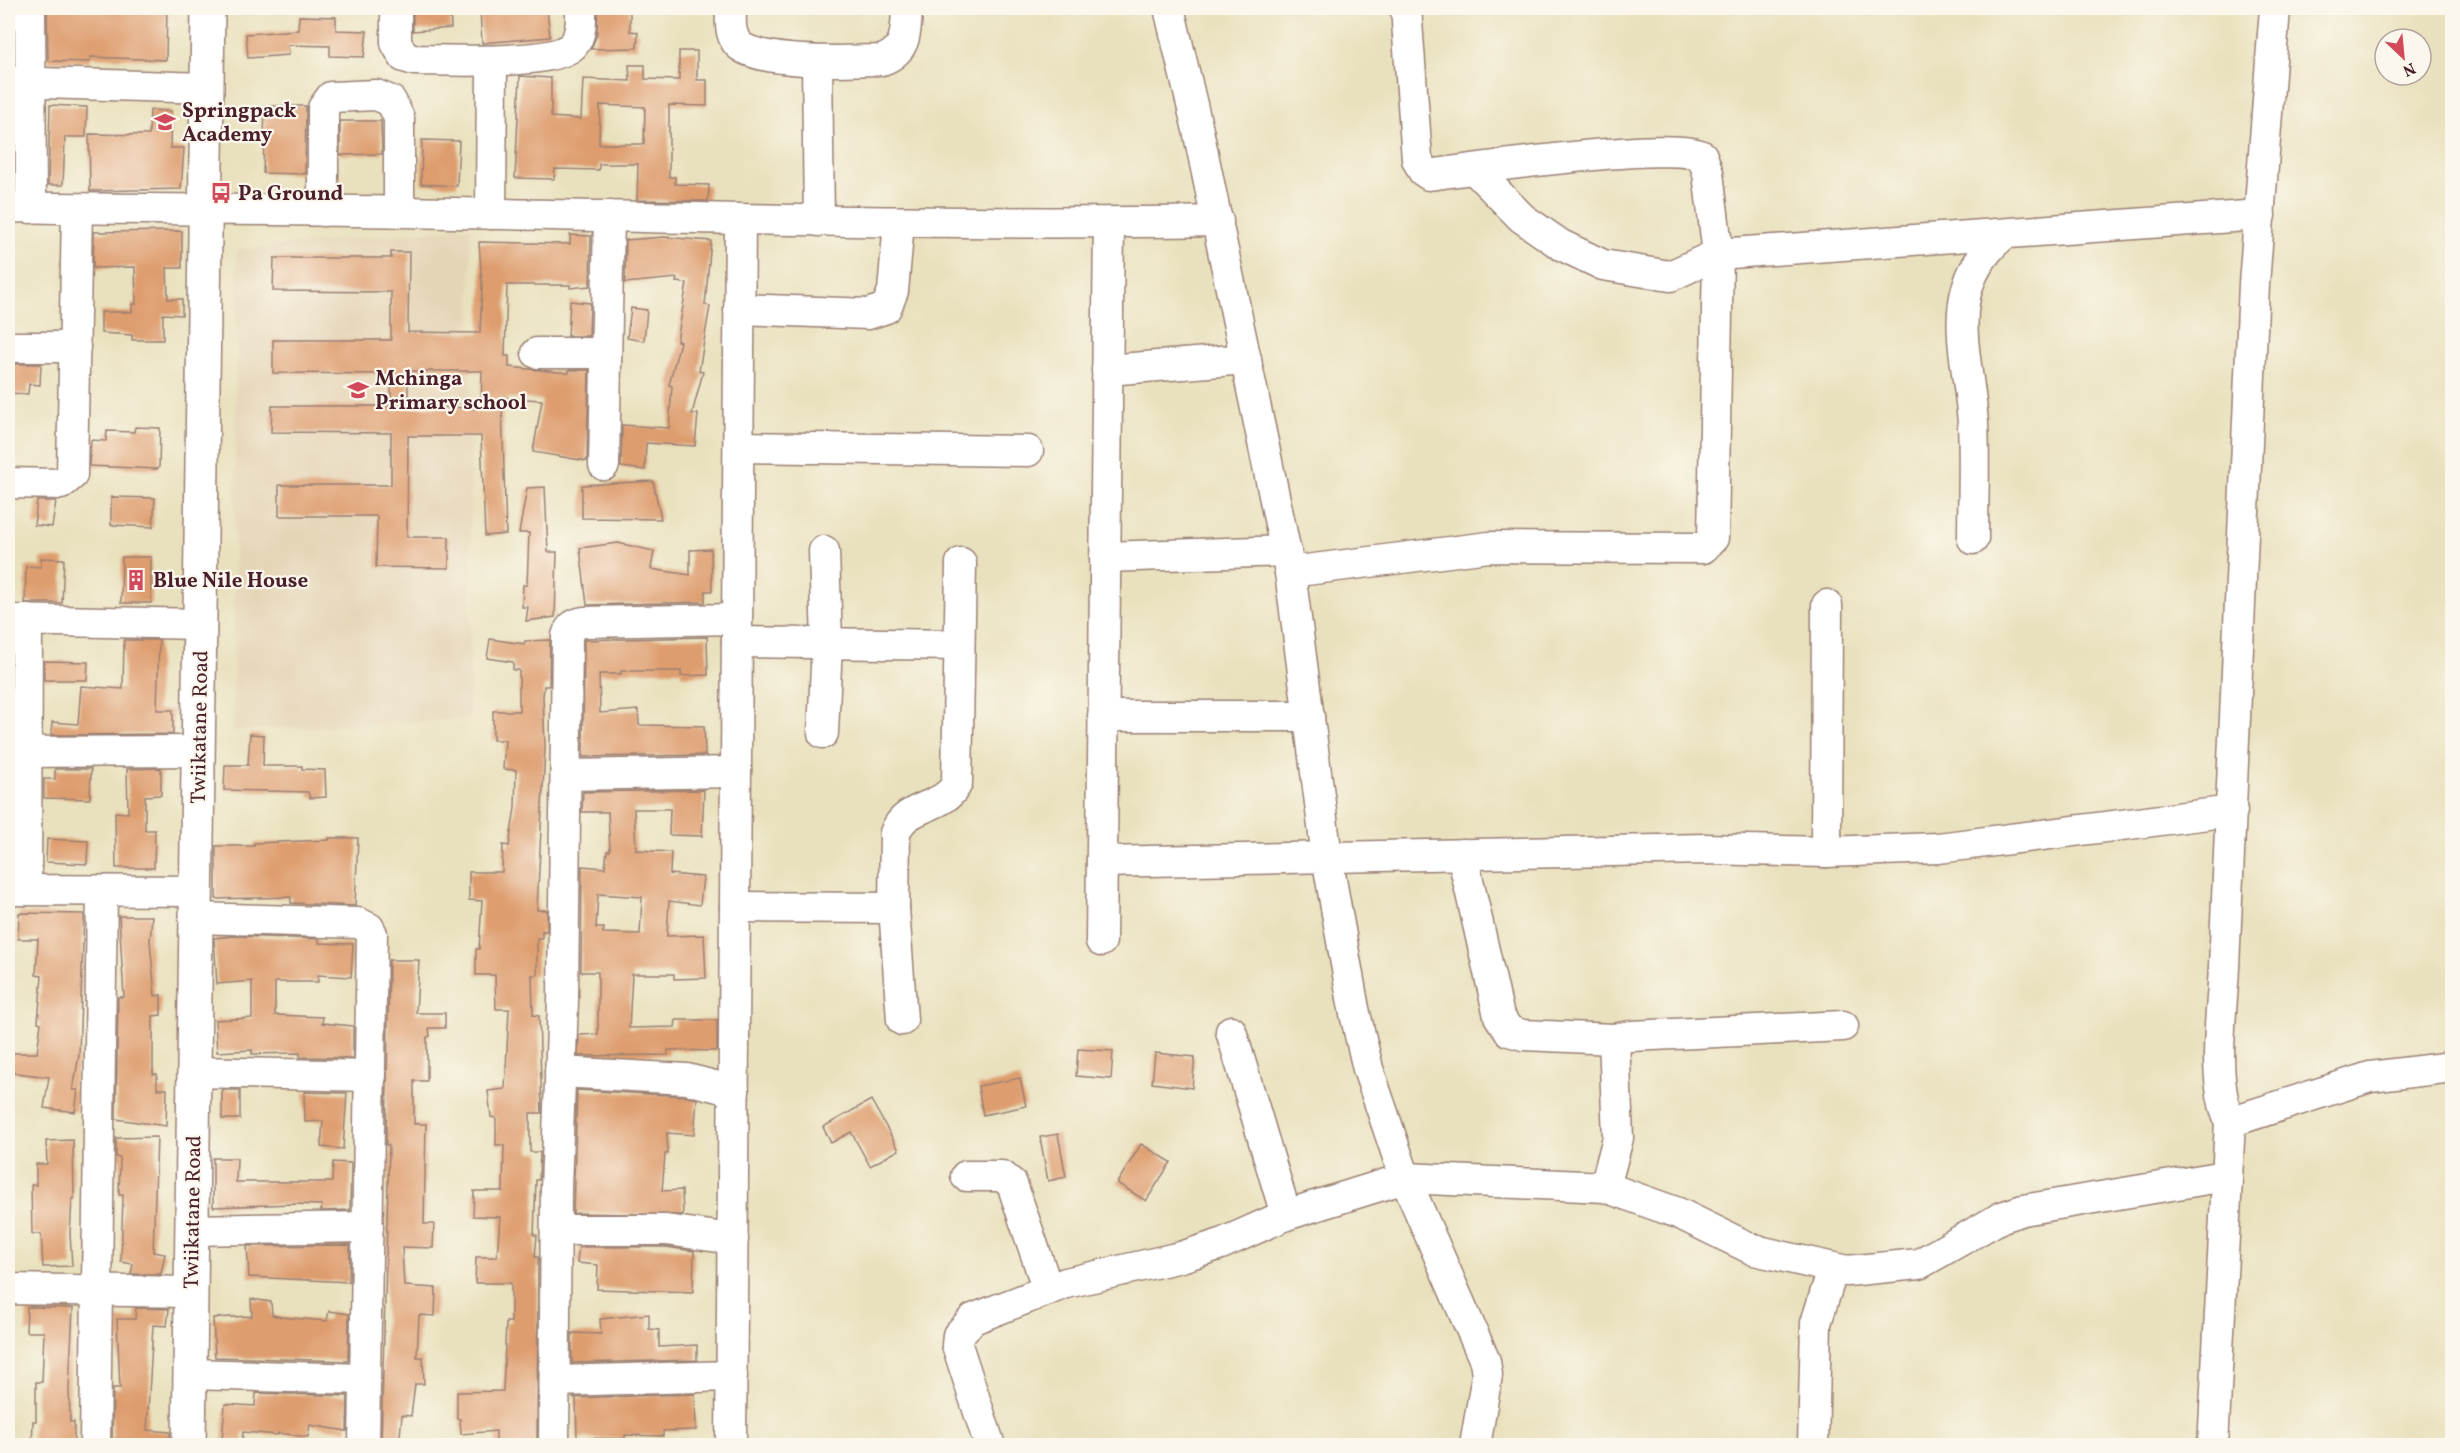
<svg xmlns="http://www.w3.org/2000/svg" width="2460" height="1453" font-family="Vollkorn,serif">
<rect width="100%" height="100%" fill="#fbf7ec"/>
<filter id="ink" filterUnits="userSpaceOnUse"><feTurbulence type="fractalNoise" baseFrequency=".0167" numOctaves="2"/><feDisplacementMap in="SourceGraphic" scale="12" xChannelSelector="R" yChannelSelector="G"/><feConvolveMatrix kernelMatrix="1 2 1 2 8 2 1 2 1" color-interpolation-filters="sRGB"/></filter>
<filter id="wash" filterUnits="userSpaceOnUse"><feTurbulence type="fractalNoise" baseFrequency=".008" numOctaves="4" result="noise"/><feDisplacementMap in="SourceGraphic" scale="24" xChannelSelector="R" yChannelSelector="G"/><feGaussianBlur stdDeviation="1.35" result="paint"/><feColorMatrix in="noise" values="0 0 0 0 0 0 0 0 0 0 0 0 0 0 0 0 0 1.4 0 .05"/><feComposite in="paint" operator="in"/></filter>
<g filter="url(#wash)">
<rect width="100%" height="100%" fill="#e9e1bd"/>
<path fill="#e5d5b7" d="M471 227 470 719 233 731 237 250Z"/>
<g id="blocks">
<g fill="#de9d6e" fill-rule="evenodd">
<path d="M47 8H167L166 60 90 57V62L48 61Z"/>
<path d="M413 8H450L451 28 413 31Z"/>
<path d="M505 8H547L550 37 482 43 480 10Z"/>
<path d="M598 8H630V31L638 32 637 48 591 49 597 34Z"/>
<path d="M299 16 336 17V30L367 31 364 57 330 56V46L288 45 289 55 248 58 246 34 298 30Z"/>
<path d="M679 51H697V80H707V106L669 105V177H675V184L709 185 708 201 637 200 638 164H599V170L555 169 554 179 515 178 520 76 551 78V117L581 119 583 79 630 81 629 65H645V79L679 80ZM600 105 645 107 644 144H599Z"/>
<path d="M50 105 87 107 86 137H65L63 185H48Z"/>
<path d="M265 106H306L305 174 263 173Z"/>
<path d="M150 110 171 111 170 148H184L181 189 90 191 89 134 149 135Z"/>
<path d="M340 121H381L382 154 340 155Z"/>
<path d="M422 140 459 141 457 186 421 184Z"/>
<path d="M182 231V268H167L168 299H182V315L163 314V340H132V335L101 333V312H132V304H136L135 267 93 268 94 232Z"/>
<path d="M570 235 591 236 590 286 570 288V285H507L505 356H509V367L569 373V370H589L587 461 533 452 542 400 508 398V407H502L506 534 485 536 481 436H408L407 537H449V568L376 567 377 516H279V485H391V433L271 432 272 406H391V374L273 373V340H391V292L273 291 274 258H391V252H409L408 332 480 333 482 285 479 242 570 244ZM408 371H482L481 408 408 407Z"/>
<path d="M664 237 711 241 705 305 710 306 699 371 703 372 692 414H698L695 446 646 443 645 470 621 467 622 425 669 428 672 386 669 385 680 342 677 341 687 283 676 282 677 278 625 283 626 240Z"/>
<path d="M570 301 590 303 589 336H568Z"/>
<path d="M631 308 647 310 644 341 627 338Z"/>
<path d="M8 364H41L40 385 29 384 28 394 8 393Z"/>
<path d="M135 427 160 428 159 467 157 469 89 466 91 440 106 441 107 431 134 432Z"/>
<path d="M653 481 661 519 582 518V485Z"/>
<path d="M545 487 548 552H557L555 617 526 621 528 607H522L523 585H527L529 533H519L527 488Z"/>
<path d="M111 497 155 498 153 527 111 525Z"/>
<path d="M37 501H56L52 527 34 525Z"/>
<path d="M618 543 654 551 651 569 690 575V550L711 549 712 591H705V602L587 605 580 548Z"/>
<path d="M122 557H151V603H121Z"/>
<path d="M41 558 64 559 62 603H25L26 566 41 567Z"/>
<path d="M707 637 708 675 681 676V671H621V674H599L600 713 638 710 639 725 704 726 705 755 583 757 584 640Z"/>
<path d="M490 639 524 644 525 641 550 640 549 686H544L543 697 545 747 537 910H547V931H542V938H537V975H532L533 1015 539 1016 542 1113H530V1152H540L539 1180H536L534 1235H537L535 1257H538L537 1446H496V1431L461 1434 460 1419H457V1392L503 1391 506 1322H511V1283H475L476 1257H497L500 1217 473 1216 474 1191H503L504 1145H496V1118L491 1117 488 1091 505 1089 509 1009H496L495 975H476V949H479L482 901 469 900V872H502L503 845 509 846 515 808 516 770 503 769 505 740H493V711H519V670H513V662L487 658Z"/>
<path d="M124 640H159L157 710H173V734L51 735 52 722 78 724 81 686 123 689Z"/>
<path d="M44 661 88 662 87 680H44Z"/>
<path d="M250 734 264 735 263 766H302V769L325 770 326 797 310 798 308 792 224 790 225 765H248Z"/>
<path d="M161 768V795L145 796V830H155L154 868H116L115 812 128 813 127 769Z"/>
<path d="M55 769H91L90 799 44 798V779H55Z"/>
<path d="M704 790 702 836 669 835 670 809H634L636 850 671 852 670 874 703 877 700 905 669 901 667 936 704 935 706 978 674 979V974H632L629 1028 675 1027 676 1020H717V1051L668 1050V1055L578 1056 579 1035 598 1034V972H581L582 866 605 868 607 851H610L608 812H582L583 792ZM598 894 642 897 640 934 603 933 604 928H596Z"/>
<path d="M329 838H358L355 906 291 903V897L216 899V846H254V843L329 840Z"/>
<path d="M47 839 88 841 87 864 46 862Z"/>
<path d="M19 913 84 914 79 1055 73 1090H78L75 1112 44 1108 49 1077 8 1072V1053H37L41 1023 38 1022 42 976 36 975 38 939H18Z"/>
<path d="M119 916H152L150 941 155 996 161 995V1015L153 1016V1074H157V1089H167L166 1126 116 1119 118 997H124Z"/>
<path d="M233 936 319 939V943L353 944 351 977 318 975V982H275V1015L323 1017 322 1023 353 1026V1058L300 1057V1053L252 1054V1050L217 1052 215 1020 252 1018V981L217 984 214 938Z"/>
<path d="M389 960H419L416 1013H445V1028H429L430 1036 427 1037V1081H414V1124H426L424 1224H434L433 1248 402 1247 404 1286 436 1288 435 1316 419 1315 417 1357H423L424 1384H415L411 1416 402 1415 399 1446H381L389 1145H386Z"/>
<path d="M1078 1049 1113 1051 1111 1079 1076 1076Z"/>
<path d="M1155 1053 1195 1057 1192 1088 1152 1083Z"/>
<path d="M1020 1078 1026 1106 983 1115 978 1086Z"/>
<rect x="222" y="1090" width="18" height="29"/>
<path d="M577 1090 684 1096 697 1099 694 1135 667 1133 668 1154H665L662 1191 682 1190 683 1215 573 1213Z"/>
<path d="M304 1092 347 1093 343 1149 321 1147 323 1121 305 1122Z"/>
<path d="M871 1100 899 1150 870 1166 851 1132 831 1143 823 1127Z"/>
<path d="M1058 1134 1066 1177 1048 1181 1040 1137Z"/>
<path d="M157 1137 153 1252 165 1254 161 1274H131L133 1264 121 1262 123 1195H119L120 1158 116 1157V1138Z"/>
<path d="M73 1140 74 1199H72L70 1234 72 1266 43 1267 41 1234H32L31 1185H36V1164H47L46 1141Z"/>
<path d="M1141 1144 1171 1162 1146 1201 1117 1183Z"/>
<path d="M213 1158H237L236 1182H332L333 1162 351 1163 350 1210 321 1211 322 1205 293 1204 213 1207Z"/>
<path d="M350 1245 349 1282 249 1277 247 1246Z"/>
<path d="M579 1247H665L694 1251 693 1292 597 1289 598 1265 577 1263Z"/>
<path d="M251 1299 271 1302 272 1315 281 1317 327 1321 329 1311 349 1314 348 1361 215 1357 213 1318 252 1316Z"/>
<path d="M27 1307 73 1308 69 1389 70 1422H74V1446H32L33 1421H36V1382H42L44 1332H26Z"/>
<path d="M136 1308 169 1309 167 1326 153 1325 147 1430 170 1432V1446H112L113 1388H120L117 1319H135Z"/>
<path d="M649 1314V1329L659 1330V1347L697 1345V1360L572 1363V1333L601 1334 600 1319Z"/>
<path d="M256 1393 348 1396 347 1431 310 1425 308 1437 278 1433V1435L243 1432 242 1441 222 1440 225 1404 255 1406Z"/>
<path d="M695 1394 696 1430 663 1431V1436L625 1435V1439L577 1438 576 1399 572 1398Z"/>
</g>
</g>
</g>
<g filter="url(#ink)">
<use href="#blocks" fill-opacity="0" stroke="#9a8074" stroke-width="1.5"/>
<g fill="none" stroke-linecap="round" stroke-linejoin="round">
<defs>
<g id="minor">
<path d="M30 8 31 208"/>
<path d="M396 8V43L404 57 414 60C443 60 557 66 574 44 582 34 581 19 581 8"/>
<path d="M731 8C731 20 729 32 737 43 755 65 853 61 882 60 907 51 906 31 907 8"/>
<path d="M1169 8 1198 130 1290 572 1327 857 1354 1009 1368 1069 1405 1178 1485 1361 1487 1375 1475 1446"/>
<path d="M817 62 819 221"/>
<path d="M8 82 208 88"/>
<path d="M1474 169 1522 218 1561 245 1603 265 1670 276 1718 254 2260 215"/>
<path d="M8 207C139 210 271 209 403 212 674 217 946 226 1218 221"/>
<path d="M323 211V108L331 97 376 95 391 101 399 118V211"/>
<path d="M491 214 492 61"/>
<path d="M739 309 868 314 886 308 893 291 899 222"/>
<path d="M8 347H75"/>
<path d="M537 353H606"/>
<path d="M1107 370 1246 359"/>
<path d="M739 447 1028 451"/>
<path d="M604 465 609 216"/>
<path d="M8 483 61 484 72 475 77 209"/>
<path d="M1973 539C1973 501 1975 462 1973 424 1969 354 1939 290 2003 235"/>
<path d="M1105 557 1286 551"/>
<path d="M1290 572 1489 547 1703 548 1713 538 1718 254 1708 173 1702 156C1675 140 1472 169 1429 175L1423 171 1417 159 1406 8"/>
<path d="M8 620 201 624"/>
<path d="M737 642 959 645"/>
<path d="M1103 716H1309"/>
<path d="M823 733 827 643 824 551"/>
<path d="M8 752 198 751"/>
<path d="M567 775 736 772"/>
<path d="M1826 852 1827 605"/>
<path d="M1462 854 1499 1016 1509 1031 1523 1035 1614 1039 1631 1036 1843 1026"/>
<path d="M1102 862 1705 849 1826 852 1938 848 2232 811"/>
<path d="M8 890 196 891"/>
<path d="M26 890 27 620"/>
<path d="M735 907 894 908 902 1020"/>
<path d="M894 908 895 833C905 803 945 810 957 783L961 563"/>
<path d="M196 918 358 923 369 928 372 934 364 1446"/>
<path d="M1101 941 1109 223"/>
<path d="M1231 1031 1286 1215"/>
<path d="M193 1072 371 1076"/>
<path d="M560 1072 687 1079 734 1091"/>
<path d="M2230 1122 2370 1077 2452 1067"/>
<path d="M966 1176H1002L1012 1184 1048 1290"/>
<path d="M1605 1187 1618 1138 1614 1039"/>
<path d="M191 1230 368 1227"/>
<path d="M556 1230H666L733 1239"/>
<path d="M8 1289 190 1292"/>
<path d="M189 1374 365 1379"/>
<path d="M556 1381 732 1376"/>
<path d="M95 1446 102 891"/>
<path d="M554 1446 556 1188 563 1001 567 636C570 626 574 624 584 622L737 619"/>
<path d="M731 1446 740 220"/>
<path d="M990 1446 957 1345 958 1335 973 1319 1066 1283 1181 1257 1221 1244 1286 1215 1405 1178 1605 1187 1678 1213 1754 1250 1847 1271 1919 1264 2002 1217 2023 1210 2225 1176"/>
<path d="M1813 1446 1816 1323 1833 1269"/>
<path d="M2213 1446 2230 1122C2211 1078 2222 1014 2224 967L2254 284 2275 8"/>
</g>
<path id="major" d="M189 1446 208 8"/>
</defs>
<use href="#minor" stroke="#9a8074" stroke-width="33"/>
<use href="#major" stroke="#9a8074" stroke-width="36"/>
<use href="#minor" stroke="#fff" stroke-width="30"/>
<use href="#major" stroke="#fff" stroke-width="33"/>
</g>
</g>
<defs>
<symbol id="school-bare" viewBox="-9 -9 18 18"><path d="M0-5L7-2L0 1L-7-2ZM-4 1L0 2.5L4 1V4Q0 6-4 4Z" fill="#d1495b" stroke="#fbf7ec" stroke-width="2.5" paint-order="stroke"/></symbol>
<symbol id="bus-bare" viewBox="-9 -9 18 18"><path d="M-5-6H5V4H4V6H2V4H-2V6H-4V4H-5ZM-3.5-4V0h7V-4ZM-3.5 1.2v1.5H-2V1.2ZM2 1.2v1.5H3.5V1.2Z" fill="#d1495b" stroke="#fbf7ec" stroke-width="2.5" paint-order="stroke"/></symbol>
<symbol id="building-bare" viewBox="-9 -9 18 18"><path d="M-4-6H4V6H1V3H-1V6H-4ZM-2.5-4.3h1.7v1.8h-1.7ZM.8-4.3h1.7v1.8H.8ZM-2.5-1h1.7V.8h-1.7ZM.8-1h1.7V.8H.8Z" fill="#d1495b" stroke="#fbf7ec" stroke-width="2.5" paint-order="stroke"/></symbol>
</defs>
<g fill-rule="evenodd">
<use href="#school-bare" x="150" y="107" width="30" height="30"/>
<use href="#bus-bare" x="206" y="178" width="30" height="30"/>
<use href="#school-bare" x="343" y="375" width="30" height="30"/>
<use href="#building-bare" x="121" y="565" width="30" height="30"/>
</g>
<g text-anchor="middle" stroke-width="4.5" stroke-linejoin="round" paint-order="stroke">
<g font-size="21" font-weight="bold" fill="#4a1f2b" stroke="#fbf7ec" text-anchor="start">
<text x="182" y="117">Springpack<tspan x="182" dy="24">Academy</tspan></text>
<text x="238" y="200">Pa Ground</text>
<text x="375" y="385">Mchinga<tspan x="375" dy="24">Primary school</tspan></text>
<text x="153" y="587">Blue Nile House</text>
</g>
<g font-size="21" fill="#4a1f2b" stroke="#fbf7ec">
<text transform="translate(199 727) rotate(-89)" y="7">Twiikatane Road</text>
<text transform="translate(192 1212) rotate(-89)" y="7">Twiikatane Road</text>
</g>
</g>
<rect width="2460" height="1453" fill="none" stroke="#fbf7ec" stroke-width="30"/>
<g transform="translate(2403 57) rotate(154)"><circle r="28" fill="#fbf7ec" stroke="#b4a19f" stroke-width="1.5"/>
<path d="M0-4.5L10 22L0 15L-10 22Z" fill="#d1495b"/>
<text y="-9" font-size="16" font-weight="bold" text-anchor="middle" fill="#4a1f2b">N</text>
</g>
</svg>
